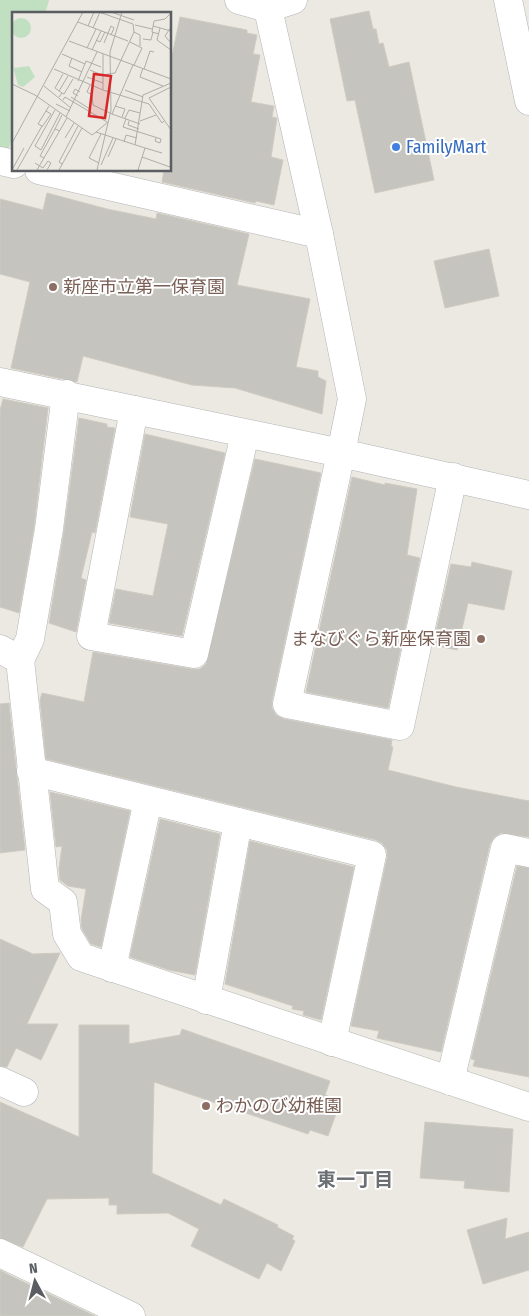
<svg xmlns="http://www.w3.org/2000/svg" width="529" height="1316" font-family="'Fira Sans Condensed','Noto Sans JP',sans-serif">
<rect width="100%" height="100%" fill="#ebe9e1"/>
<path fill="#c0e0c1" d="M0 0H49L45 14H14V130L5 162 0 161Z"/>
<g fill="#c6c4be" stroke="#cfcbc1">
<path d="M369 11 373 29H376L379 44 383 43 389 67 409 62 434 180 375 193 355 100 347 101 330 19Z"/>
<path d="M180 17 247 30V33L257 35 253 54 260 55 251 102 274 106 272 117 277 118 271 157 283 160 274 205 256 201 255 203 162 182 164 170H170V66Z"/>
<path d="M47 193 107 209 156 219 157 213 249 234 237 285 310 299 296 367 318 371V377L326 381 322 414 235 388 192 385 83 356 77 382 11 368 30 282 0 274V199L43 210Z"/>
<path d="M489 249 499 296 445 308 434 261Z"/>
<path d="M3 399 48 408 34 527 19 613 0 607V410Z"/>
<path d="M79 418 107 424V427L115 428 95 533 92 532 81 578 86 580 76 632 49 623 64 531Z"/>
<path d="M145 434 225 453 182 636 109 623 116 589 153 596 168 524 130 517Z"/>
<path d="M255 459 321 473 272 701V708L276 715 284 719 392 740 391 746 393 747 388 770 456 787 529 801V837L501 833 494 837 490 844 441 1052 377 1038 379 1031 351 1026 387 858V850L382 843 376 840 46 759 40 700 42 693 84 702 93 652 191 669H200L206 664Z"/>
<path d="M352 477 385 485V483L417 489 407 555 420 558 388 708 306 692Z"/>
<path d="M472 562 512 571 504 610 468 603 457 650 433 645 451 564 471 567Z"/>
<path d="M9 703 25 850 0 853V704Z"/>
<path d="M50 792 130 811 101 947 91 944 82 929 81 920 86 889 68 886 60 880 59 869 62 846 56 847Z"/>
<path d="M160 819 220 834 195 975 169 970 130 957Z"/>
<path d="M250 841 354 867 321 1020 303 1015 304 1011 292 1009 293 1006 225 984Z"/>
<path d="M517 866 529 868V1077L473 1066 475 1060 471 1059Z"/>
<path d="M0 939 33 954 60 953 27 1024H58L41 1060 16 1048 7 1067 0 1066Z"/>
<path d="M79 1025H129V1044L180 1035 182 1029 330 1081 325 1095 338 1100 334 1110 337 1111 328 1136 310 1130 308 1134 154 1082 152 1173 221 1205 224 1199 278 1225 277 1227 294 1236 292 1239 295 1241 281 1271 267 1263 259 1279 191 1246 199 1229 168 1213 117 1214V1205H109V1198L47 1199 23 1247 0 1238V1102L79 1137Z"/>
<path d="M425 1122 513 1129 509 1192 464 1188 465 1181 420 1178Z"/>
<path d="M507 1218 505 1239 529 1232V1270L483 1284 467 1230Z"/>
<path d="M0 1270 9 1275 95 1316H0Z"/>
</g>
<g fill="none" stroke-linecap="round" stroke-linejoin="round">
<defs>
<g id="minor">
<path d="M239 0 268 8 293 0"/>
<path d="M266 0 319 234 352 399 341 453 529 495"/>
<path d="M508 0 529 101"/>
<path d="M0 161 14 164"/>
<path d="M39 170 319 234"/>
<path d="M0 382 341 453 287 704 400 726 453 477"/>
<path d="M134 410 91 636 194 654 245 434"/>
<path d="M0 649 20 660 45 889 63 902 67 934 81 957 529 1107"/>
<path d="M20 660 30 639 49 529 66 394"/>
<path d="M31 771 372 855 332 1042"/>
<path d="M112 968 148 800"/>
<path d="M206 1000 238 822"/>
<path d="M0 1081 24 1092"/>
<path d="M450 1081 505 848 529 853"/>
<path d="M0 1253 131 1316"/>
</g>
</defs>
<use href="#minor" stroke="#b2b4b7" stroke-width="29"/>
<use href="#minor" stroke="#fff" stroke-width="28"/>
</g>
<circle fill="#3f7fe0" stroke="#fff" stroke-width="2" cx="396" cy="147" r="5"/>
<g fill="#8d6e63" stroke="#fff" stroke-width="2">
<circle cx="53" cy="287" r="5"/>
<circle cx="481" cy="639" r="5"/>
<circle cx="206" cy="1106" r="5"/>
</g>
<g text-anchor="middle" stroke-width="4" stroke-linejoin="round" paint-order="stroke">
<g font-size="18" fill="#366cbe" stroke="#fff" text-anchor="start">
<text x="406" y="153">FamilyMart</text>
</g>
<g font-size="18" fill="#785e54" stroke="#fff" text-anchor="start">
<text x="63" y="293">新座市立第一保育園</text>
<text x="471" y="645" text-anchor="end">まなびぐら新座保育園</text>
<text x="216" y="1112">わかのび幼稚園</text>
</g>
<g font-size="19" font-weight="bold" fill="#6b6e72" stroke="#fff">
<text x="355" y="1186">東一丁目</text>
</g>
</g>
<g transform="translate(12 12)">
<rect width="159" height="159" fill="#ebe9e1"/>
<path d="M-1 16a10 10 0 1 1 20 0a10 10 0 1 1-20 0ZM0 51 2 56 17 54 23 65 11 75 6 73Z" fill="#c0e0c1"/>
<path fill="none" stroke="#adadaa" stroke-width="1" d="M99 0 122 8M66 10 116 29M123 13 140 17M76 14 82 0M141 14 159 19M159 15 153 24 159 31M81 16 88 0M148 16 145 28 159 38M122 20 128 23V34M147 22 140 20 142 9 153 7 159 1M131 27 139 28 141 20M84 28 88 30 93 20M57 29 159 67M118 30 130 36 122 53M92 31 99 14 102 16 99 23M75 36 84 17M80 38 89 19M50 42 73 52M91 42V78L137 92 150 111 152 109M60 46 57 54 70 60M131 56 128 65 151 74M42 57 91 78M132 57 138 39 142 40M78 58 90 63 103 61 122 20 121 12 87 0M75 65 91 71M66 69 74 49 89 55M0 72 23 83 80 123 84 120 133 136 126 158M78 73 75 80 80 83 81 93 100 102 121 53M32 74 59 96M159 75 137 86 159 118M113 78 131 85M47 79 56 64M50 81 43 76 51 62M66 84 61 81 63 77 68 80M47 85 50 81 52 82 61 67M59 85 78 97M51 88 53 85 95 110M44 92 58 99M103 94 113 97 110 105M43 98 23 134 29 138 48 101M100 102 128 112M54 105 85 40M113 106 117 98 128 101M114 107 111 115 149 127 148 131 143 129 144 126M117 109 116 113 127 117M128 109 144 103M30 115 39 102 34 99M48 119 43 117 50 103M84 120 96 110M53 126 62 111M112 130 114 123 125 126M0 131 71 0M123 133 131 83 159 71M133 136 150 141M96 145 104 127M130 145 158 155M32 146 28 144 43 117M23 151 31 156 36 149 39 151 35 158M87 151 77 146 89 122M50 152 47 150 66 114M89 153 101 126M0 158 12 136M5 158 30 114 26 112 37 94M25 158 55 106M47 158 70 116M85 158 99 98 98 40 110 0"/>
<path fill="#d62828" fill-opacity="0.15" stroke="#d62828" stroke-width="2.5" d="M82 62 99 64 93 106 77 104Z"/>
<rect width="159" height="159" fill="none" stroke="#5a5d61" stroke-width="2.5"/>
</g>
<g transform="translate(35 1281) rotate(353)" stroke="#ffffff" stroke-width="4" paint-order="stroke">
<path d="M0-4L9 19L0 12L-9 19Z" fill="#5a5d61"/>
<text y="-8" font-size="14" font-weight="bold" text-anchor="middle" fill="#5a5d61">N</text>
</g>
</svg>
